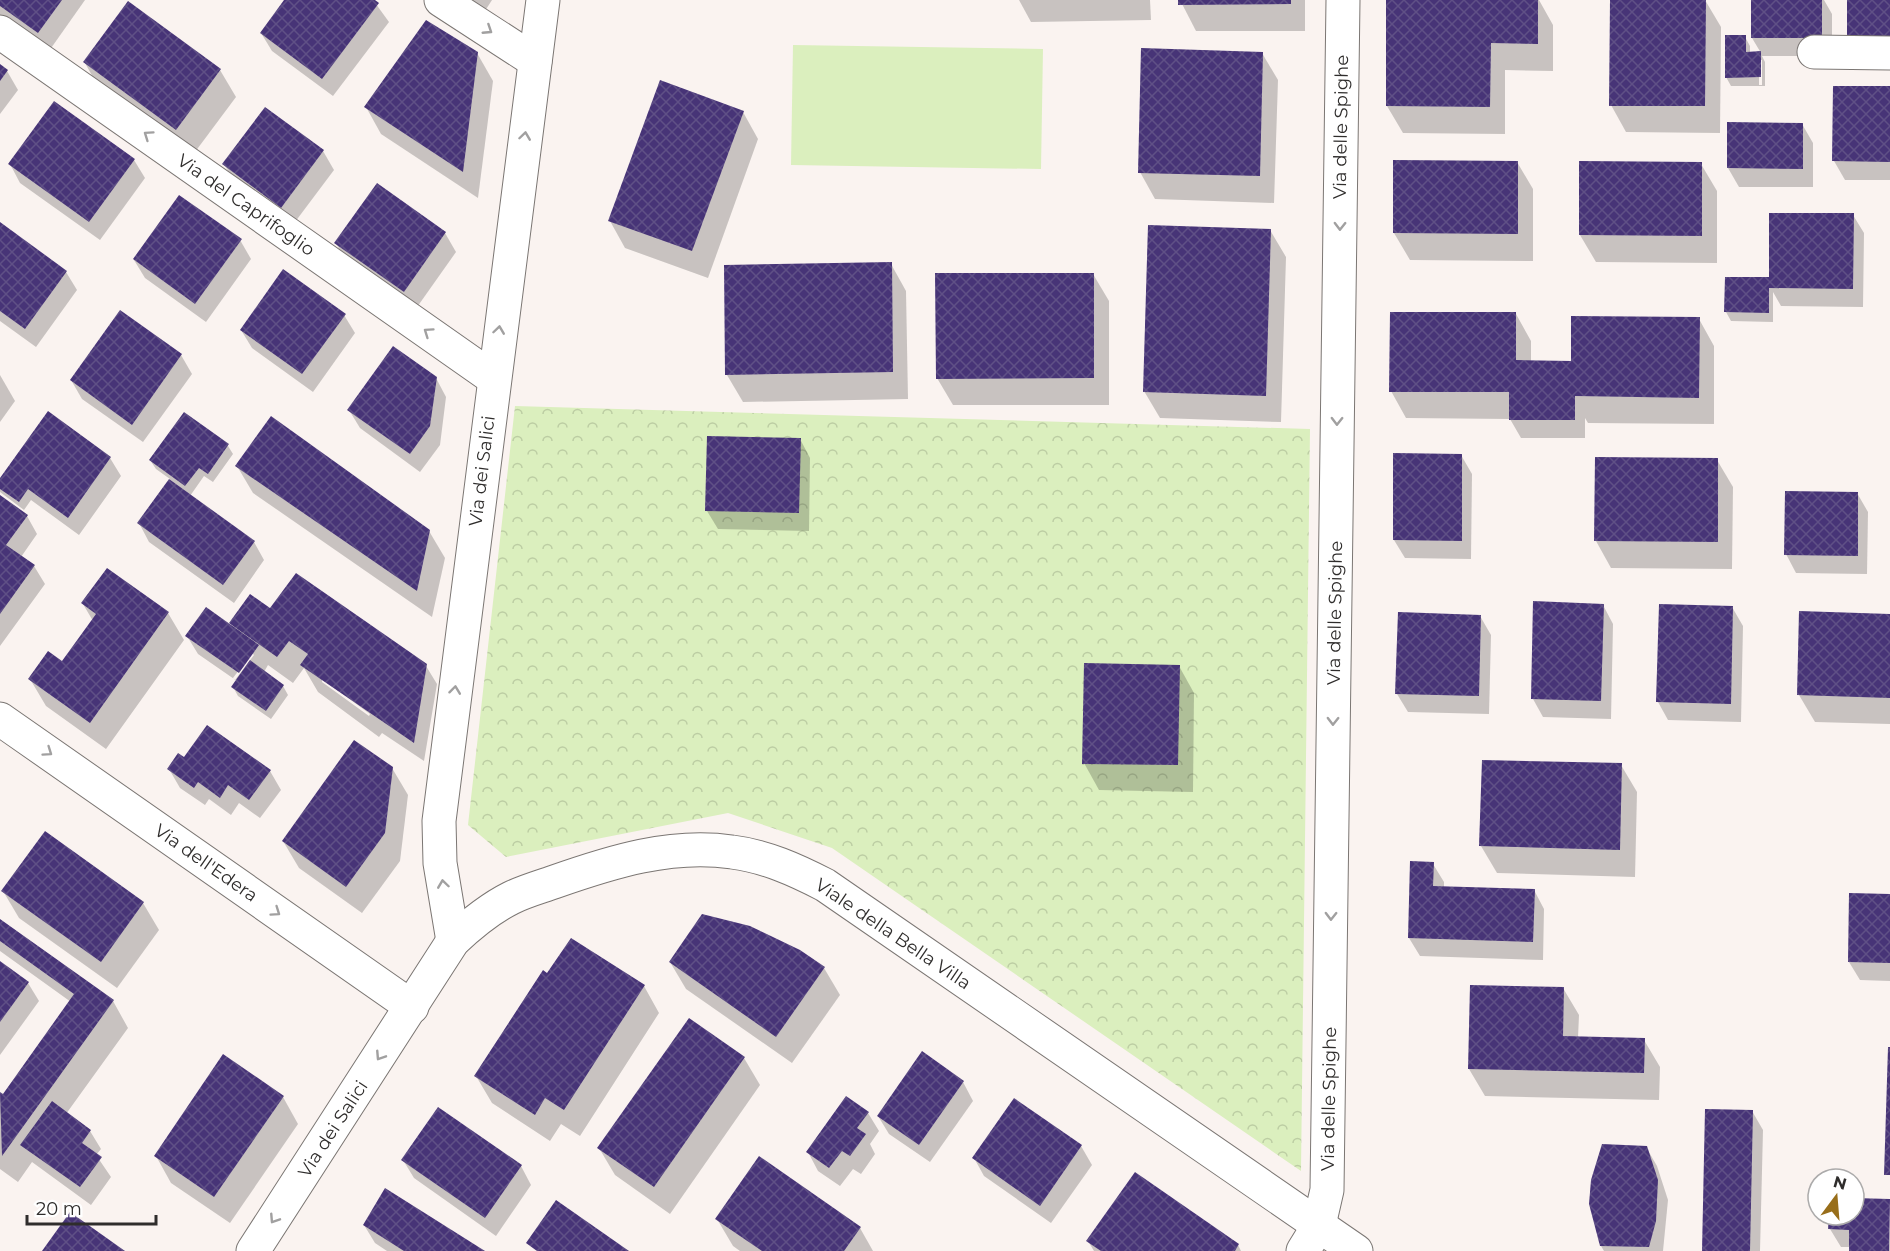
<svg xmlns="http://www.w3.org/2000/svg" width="1890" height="1251" font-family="Montserrat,sans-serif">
<defs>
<pattern id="park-crowns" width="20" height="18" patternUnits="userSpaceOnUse" patternTransform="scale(1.5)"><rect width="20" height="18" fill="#dbefbe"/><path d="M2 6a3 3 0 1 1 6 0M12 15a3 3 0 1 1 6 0" fill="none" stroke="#bccda3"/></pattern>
<pattern id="building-cross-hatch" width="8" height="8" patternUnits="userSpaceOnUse" patternTransform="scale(1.5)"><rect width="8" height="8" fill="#473477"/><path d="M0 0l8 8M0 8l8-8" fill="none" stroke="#5f5086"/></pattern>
</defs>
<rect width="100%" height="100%" fill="#faf3f0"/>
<path fill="url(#park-crowns)" d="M515 406 1310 429 1301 1171 832 848 728 813 506 857 468 825Z"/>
<path fill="#dbefbe" d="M793 45 1043 49 1041 169 791 165Z"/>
<g fill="#0003" fill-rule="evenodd">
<path d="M0 0H85L49 51 0 16Z"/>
<path d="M286 0H373L389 22 333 96 272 51 261 33Z"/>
<path d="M461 0H492L483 14Z"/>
<path d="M1019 0H1150L1151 20 1031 22Z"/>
<path d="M1180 0H1305V31H1196Z"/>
<path d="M1388 0H1539L1553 25V71L1505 70V134L1403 133 1387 106Z"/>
<path d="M1612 0H1705L1721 27 1720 133 1626 132 1611 105Z"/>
<path d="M1752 0H1824L1832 14V56H1762L1765 62V86H1731L1726 77 1745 37 1750 46V53H1761L1752 38ZM1759 60H1762V85H1759Z"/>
<path d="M129 3 220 70 236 97 192 156 100 90 85 63Z"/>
<path d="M477 53 493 81 478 198 381 134 366 107Z"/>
<path d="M1262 53 1278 80 1274 203 1155 199 1140 172Z"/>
<path d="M0 66 7 71 18 90 0 114Z"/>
<path d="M1834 87 1890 88V180H1845L1834 161Z"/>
<path d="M265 109 323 151 334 170 292 226 235 182 224 164Z"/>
<path d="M743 112 758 139 708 278 625 248 610 221Z"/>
<path d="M1728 124H1802L1813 143V187H1739L1728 168Z"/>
<path d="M134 160 145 178 100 240 20 183 10 164Z"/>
<path d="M1517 162 1533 189V261L1410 260 1394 233Z"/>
<path d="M1701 164 1717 191V263L1596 262 1580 235Z"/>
<path d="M377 185 445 233 456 252 415 310 346 261 336 243Z"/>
<path d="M1853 215 1864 233 1863 307 1781 306 1773 292V322L1731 321 1726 312V278H1768Z"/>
<path d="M0 224 66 272 77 290 36 347 0 321Z"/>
<path d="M1270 230 1286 257 1281 422 1160 418 1144 391Z"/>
<path d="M240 240 251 259 206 322 145 278 134 260Z"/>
<path d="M891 264 906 291 908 399 743 402 727 375Z"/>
<path d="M1093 274 1109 301V405H953L937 378Z"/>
<path d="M120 312 181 355 192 374 143 442 82 399 71 380Z"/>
<path d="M1516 314 1531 341V362H1573L1699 319 1714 346V424L1588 423 1585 418V438H1521L1510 419 1406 418 1391 391Z"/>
<path d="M344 315 355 333 313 392 252 348 241 330Z"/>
<path d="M0 375 15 401 0 422Z"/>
<path d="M436 378 446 397 440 445 420 472 360 428 349 410Z"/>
<path d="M800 439 810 458 809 531 718 529 707 511Z"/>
<path d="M228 446 233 454 213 482 204 476 190 496 254 542 264 560 234 603 149 542 139 523 170 479 156 469 150 460Z"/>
<path d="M1461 455 1472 474 1471 559 1405 558 1394 540Z"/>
<path d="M110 458 121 476 79 535 31 500 24 510 0 492V480Z"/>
<path d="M1717 460 1733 487 1732 569 1611 568 1596 541Z"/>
<path d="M237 466 429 531 445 558 432 617 253 493Z"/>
<path d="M1857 493 1868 512 1867 574 1796 573 1786 554Z"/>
<path d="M0 497 27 516 37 534 21 557 34 566 45 584 0 646Z"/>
<path d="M83 604 168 613 184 640 106 749 46 706 30 679 62 663 93 621Z"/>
<path d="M1603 605 1613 624 1611 719 1543 717 1533 699Z"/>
<path d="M1732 607 1743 626 1741 722 1668 720 1658 702Z"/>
<path d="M270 610 426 666 437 684 424 761 382 733 379 737 318 692 304 668 293 683 268 665 264 672 283 686 288 695 271 719 238 696 233 687 237 681 198 654 187 636 235 630 231 623ZM252 653 254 655 235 680 233 678ZM322 679 370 714 369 716 322 682Z"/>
<path d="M1480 616 1491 635 1489 714 1408 712 1397 694Z"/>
<path d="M1890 616V724L1815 722 1799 695Z"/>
<path d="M1179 666 1194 693 1193 792 1099 790 1084 763Z"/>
<path d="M184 759 270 771 281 790 260 818 239 803 231 815 209 799 205 805 180 788 169 769Z"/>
<path d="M1621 765 1637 792 1635 877 1497 873 1481 846Z"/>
<path d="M392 768 408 795 400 861 362 913 299 868 283 841Z"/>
<path d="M1433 864 1444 882V888L1534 890 1544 909 1543 960 1420 956 1409 938Z"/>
<path d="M3 891 143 903 159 930 117 988 19 918Z"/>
<path d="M1890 895V981L1860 980 1849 962Z"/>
<path d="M0 921 113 1001 128 1028 66 1114 90 1131 101 1149 96 1155 111 1177 91 1205 32 1162 18 1182 0 1169V1094L3 1096 71 1002 0 951Z"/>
<path d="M670 962 824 968 840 995 792 1063 686 989Z"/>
<path d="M0 963 28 983 39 1001 0 1055Z"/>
<path d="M548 975 644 986 659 1013 580 1136 561 1124 550 1141 492 1103 476 1076Z"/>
<path d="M1563 988 1579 1015 1578 1038 1644 1040 1660 1067 1659 1100 1485 1096 1469 1069Z"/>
<path d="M744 1058 760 1085 670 1214 615 1175 599 1148Z"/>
<path d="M963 1082 973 1101 930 1162 889 1134 878 1116Z"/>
<path d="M283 1097 298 1124 230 1223 171 1183 156 1156Z"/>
<path d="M1752 1111 1763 1130 1760 1251H1703Z"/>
<path d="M868 1113 879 1131 870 1144 875 1154 861 1174 853 1169 840 1186 818 1171 808 1152Z"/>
<path d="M1081 1146 1092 1165 1051 1223 984 1176 974 1158Z"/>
<path d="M1646 1147 1657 1166 1668 1200 1663 1251H1604L1601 1246Z"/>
<path d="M403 1160 521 1166 531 1185 496 1236 414 1178Z"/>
<path d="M1854 1199 1889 1200 1890 1251H1850V1247H1841L1830 1229V1215H1854Z"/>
<path d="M717 1219 860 1228 873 1251H740L733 1246Z"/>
<path d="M364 1225 482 1251H387L375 1243Z"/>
<path d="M1088 1241 1238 1245 1241 1251H1094Z"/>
</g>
<g fill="url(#building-cross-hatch)">
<path d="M0 0H62L38 33 0 6Z"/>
<path d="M284 0H375L379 3 322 79 260 33Z"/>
<path d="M1178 0H1291V4L1178 5Z"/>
<path d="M1386 0H1538V44L1491 43 1490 107 1386 106Z"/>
<path d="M1610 0H1706L1705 106H1609Z"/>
<rect x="1751" y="0" width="71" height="38"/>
<rect x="1847" y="0" width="43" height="39"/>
<path d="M128 1 221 69 176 130 83 62Z"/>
<path d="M426 20 478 52 463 172 364 107Z"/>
<path d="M1725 35H1746V52L1761 51V77L1725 78Z"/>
<path d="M1141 48 1263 52 1260 176 1138 173Z"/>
<path d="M0 64 8 70 0 81Z"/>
<path d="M660 80 744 111 692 251 608 221Z"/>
<path d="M1833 86H1890V162L1832 161Z"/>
<path d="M54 101 135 159 89 222 8 164Z"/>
<path d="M265 107 324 150 281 208 222 164Z"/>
<path d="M1727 122 1803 123V169L1727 168Z"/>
<path d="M1393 160 1518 161V234L1393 233Z"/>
<path d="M1579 161 1702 162V236L1579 235Z"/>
<path d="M377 183 446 232 404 292 334 243Z"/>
<path d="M179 195 242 239 195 304 133 259Z"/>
<path d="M1769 213H1854L1853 289 1769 288V313L1724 312 1725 277H1769Z"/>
<path d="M0 222 67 271 25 329 0 311Z"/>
<path d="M1148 225 1271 229 1266 396 1143 392Z"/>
<path d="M892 262 893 372 725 375 724 265Z"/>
<path d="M283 269 346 314 302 374 240 330Z"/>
<path d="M935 273H1094V378L936 379Z"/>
<path d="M120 310 182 354 132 425 70 380Z"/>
<path d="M1390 312H1516V360L1571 361V316L1700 317 1699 398 1575 396V420H1509V392H1389Z"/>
<path d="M393 346 437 377 430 426 410 454 347 410Z"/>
<path d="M48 411 111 457 68 518 28 489 19 502 0 489V478Z"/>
<path d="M184 412 229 444 208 474 199 468 185 486 149 460Z"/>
<path d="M271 416 430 530 417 591 235 466Z"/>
<path d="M707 436 801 438 799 513 705 511Z"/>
<path d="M1393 453 1462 454V541L1393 540Z"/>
<path d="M1595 457 1718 458V542L1594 541Z"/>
<path d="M169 479 255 541 223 585 137 523Z"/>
<path d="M1785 491 1858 492V556L1784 555Z"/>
<path d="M0 495 28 515 6 545 35 565 0 614Z"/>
<path d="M107 568 169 612 90 723 28 679 48 651 62 661 96 614 81 603Z"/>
<path d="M296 573 427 664 414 743 300 665 308 654 289 641 277 657 229 623 250 594 270 608Z"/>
<path d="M1533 601 1604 604 1601 701 1531 699Z"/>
<path d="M1659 604 1733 606 1731 704 1656 702Z"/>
<path d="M206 607 259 645 239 673 185 636Z"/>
<path d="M1799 611 1890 614V698L1797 695Z"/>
<path d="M1398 612 1481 615 1479 696 1395 694Z"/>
<path d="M250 660 284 685 266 711 231 687Z"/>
<path d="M1084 663 1180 665 1178 765 1082 764Z"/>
<path d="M207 725 271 770 249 800 228 785 220 798 198 782 194 788 167 769 178 753 184 757Z"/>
<path d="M354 740 393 767 385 833 346 887 282 841Z"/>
<path d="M1482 760 1622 763 1620 850 1479 846Z"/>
<path d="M45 831 144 902 101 962 1 891Z"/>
<path d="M1410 861 1434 862 1433 886 1535 889 1533 942 1408 938Z"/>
<path d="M1849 893 1890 894V963L1848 962Z"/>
<path d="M702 914 750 926 800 950 825 967 776 1037 669 962Z"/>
<path d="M0 919 114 1000 2 1156 0 1092 3 1094 74 994 0 941Z"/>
<path d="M571 938 645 985 564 1110 545 1098 535 1115 474 1076 543 970 547 973Z"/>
<path d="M0 961 29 982 0 1022Z"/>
<path d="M1470 985 1564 987 1563 1036 1645 1038 1644 1073 1468 1069Z"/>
<path d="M689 1018 745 1057 654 1187 597 1148Z"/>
<path d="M1888 1047H1890V1175H1884Z"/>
<path d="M922 1051 964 1081 919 1145 877 1116Z"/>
<path d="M223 1054 284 1096 214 1197 154 1156Z"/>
<path d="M846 1096 869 1112 857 1128 866 1134 850 1156 842 1151 829 1168 806 1152Z"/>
<path d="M1014 1098 1082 1145 1040 1206 972 1158Z"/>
<path d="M52 1101 91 1130 82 1143 102 1157 80 1187 20 1145Z"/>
<path d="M438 1107 522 1165 485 1218 401 1160Z"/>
<path d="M1705 1109 1753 1110 1750 1251H1702Z"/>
<path d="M1602 1144 1647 1146 1658 1180 1656 1221 1649 1247 1600 1246 1589 1204 1591 1180Z"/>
<path d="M759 1156 861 1227 844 1251H762L715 1219Z"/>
<path d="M1135 1172 1239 1244 1235 1251H1101L1086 1241Z"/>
<path d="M385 1188 485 1251H404L363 1225Z"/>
<path d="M1854 1198 1890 1199 1889 1251H1849V1230L1828 1229 1829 1215H1854Z"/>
<path d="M556 1200 629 1251H537L526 1243Z"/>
<path d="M70 1212 125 1251H42Z"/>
</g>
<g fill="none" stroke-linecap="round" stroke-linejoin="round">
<defs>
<g id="minor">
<path d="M441 0 535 61"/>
<path d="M0 32 493 378"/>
<path d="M1814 52 1890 53"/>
<path d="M0 719 412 1007"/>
<path d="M453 941 440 863 439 821 543 0"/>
<path d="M253 1251 453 941C471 924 489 909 511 898 525 891 540 887 554 882 611 862 671 843 732 852 765 856 796 870 825 885L1356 1251"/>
<path d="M1303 1251 1319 1225 1327 1190 1343 0"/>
</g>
</defs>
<use href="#minor" stroke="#7b7673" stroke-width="35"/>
<use href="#minor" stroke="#fff" stroke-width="33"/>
</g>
<defs><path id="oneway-chevron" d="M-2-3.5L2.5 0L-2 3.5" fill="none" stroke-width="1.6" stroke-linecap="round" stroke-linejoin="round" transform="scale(1.5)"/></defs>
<g stroke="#a1a0a0">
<use href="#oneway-chevron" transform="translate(488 30) rotate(33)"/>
<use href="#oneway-chevron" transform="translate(148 135) rotate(-145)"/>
<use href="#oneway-chevron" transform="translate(525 136) rotate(-82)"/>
<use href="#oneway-chevron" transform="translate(1340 226) rotate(91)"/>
<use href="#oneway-chevron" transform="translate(499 330) rotate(-82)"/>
<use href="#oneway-chevron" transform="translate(428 332) rotate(-145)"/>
<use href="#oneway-chevron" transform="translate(1337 421) rotate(91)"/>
<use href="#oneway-chevron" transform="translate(455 690) rotate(-83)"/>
<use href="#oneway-chevron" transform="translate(1333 721) rotate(91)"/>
<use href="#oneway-chevron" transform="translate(48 752) rotate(35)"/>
<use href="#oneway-chevron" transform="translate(443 884) rotate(-98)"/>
<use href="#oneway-chevron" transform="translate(276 912) rotate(35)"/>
<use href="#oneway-chevron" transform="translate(1331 916) rotate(91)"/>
<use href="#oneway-chevron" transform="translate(380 1056) rotate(123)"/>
<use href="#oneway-chevron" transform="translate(274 1219) rotate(123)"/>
</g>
<g text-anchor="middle" stroke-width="6" stroke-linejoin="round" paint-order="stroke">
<g font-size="18" fill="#2f2d2c" stroke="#fff">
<text transform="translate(1341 127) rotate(-89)" y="6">Via delle Spighe</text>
<text transform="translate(246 205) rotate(35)" y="6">Via del Caprifoglio</text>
<text transform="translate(482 471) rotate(-83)" y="6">Via dei Salici</text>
<text transform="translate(1335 613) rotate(-89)" y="6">Via delle Spighe</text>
<text transform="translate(206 863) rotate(35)" y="6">Via dell'Edera</text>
<text transform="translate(893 934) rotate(34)" y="6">Viale della Bella Villa</text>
<text transform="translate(1329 1099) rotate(-89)" y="6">Via delle Spighe</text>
<text transform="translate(333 1129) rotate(-57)" y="6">Via dei Salici</text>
</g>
</g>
<g transform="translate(1836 1197) rotate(16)"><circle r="28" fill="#ffffff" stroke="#acabab" stroke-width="1.5"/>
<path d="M0-4.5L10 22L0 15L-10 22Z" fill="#986e1a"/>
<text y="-9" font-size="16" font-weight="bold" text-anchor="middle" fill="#2f2d2c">N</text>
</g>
<path d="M27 1215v9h129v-9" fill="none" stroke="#2f2d2c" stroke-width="3"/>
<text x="36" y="1215" font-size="18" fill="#2f2d2c" stroke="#ffffff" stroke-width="4.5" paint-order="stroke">20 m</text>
</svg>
